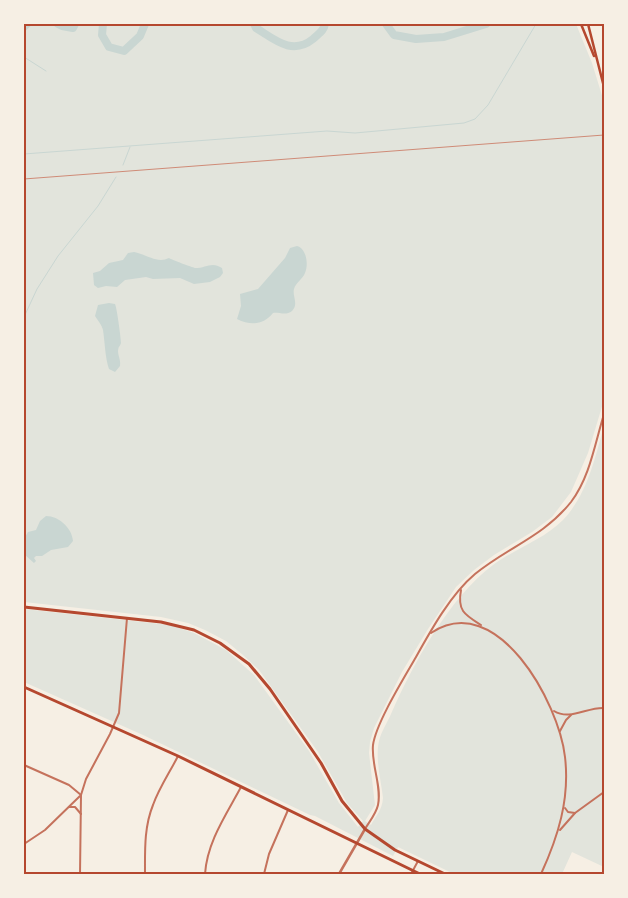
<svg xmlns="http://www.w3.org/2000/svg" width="628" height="898" font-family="'Roboto Condensed',sans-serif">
<rect width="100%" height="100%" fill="#f6efe4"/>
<path fill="#e2e4dc" d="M24 24H576L592 63 604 102V400L588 453 571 492 552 517 532 532 494 555 474 570 456 587 428 629 402 672 374 728 370 742 369 753 375 805 365 821 371 825C376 815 382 811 383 798 381 780 375 759 379 741 381 732 387 723 391 714 413 664 449 598 493 565 516 548 543 540 563 520 587 495 595 458 604 426V867L572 852 562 874H454L398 847 393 856 315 816 310 815 143 735 24 682V609L170 625 194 633 226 650 254 675 309 751 339 803 358 827 363 821 347 803 318 752 259 670 243 655 226 641 205 630 188 623 161 617 24 602Z"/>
<g fill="#c9d6d2">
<path d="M297 246C306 248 309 264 305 273 303 279 296 282 294 289 292 296 299 304 292 311 286 316 279 312 273 313 263 325 251 326 237 319L241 306 240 294 258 289 285 258 290 248Z"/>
<path d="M134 252C146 254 157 264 169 258 172 260 192 267 195 268 206 268 212 261 222 268L223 273 220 277 210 282 194 284 180 278 153 279 146 277 125 280 117 287 106 286 98 288 94 285 93 273 100 271 109 263 123 260 128 253Z"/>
<path d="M109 303 115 304C117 308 121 339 121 343 119 349 119 344 118 351 118 356 121 360 120 366L115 372 109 369C105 357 105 343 103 330 102 325 98 321 95 316L98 305Z"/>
<path d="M46 516C59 516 72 528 73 541L68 547 51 550 42 556H36L34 558 36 561 34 563 24 554V539L28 532 36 530 40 521Z"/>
</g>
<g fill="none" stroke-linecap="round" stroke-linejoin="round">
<g stroke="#c9d6d2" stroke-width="1">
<path d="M24 57 46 71"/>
<path d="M24 154 327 131 355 133 464 123 475 119 488 105 536 24"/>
<path d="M123 165 130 147"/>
<path d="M24 317 37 289 58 256 98 206 116 177"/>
</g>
<g stroke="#c9d6d2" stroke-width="8">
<path d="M58 24 62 26 73 28 75 24"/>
<path d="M103 24 102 35 109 47 124 51 140 36 145 24"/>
<path d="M254 24 256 28C274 39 292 56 313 39 318 34 324 31 325 24"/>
<path d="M386 24 394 35 416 39 444 37 486 24"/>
<path d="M24 27 27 24"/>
</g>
<g stroke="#c5725c" stroke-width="2">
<path d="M461 590C457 611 465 615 481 625"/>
<path d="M431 633C497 589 559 703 565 757 570 799 558 837 541 874"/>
<path d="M554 711C570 721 587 707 604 708"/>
<path d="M560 731 566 720 571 715"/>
<path d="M24 765 69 785 81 795 45 830 24 844"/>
<path d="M69 807H75L81 814"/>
<path d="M565 808 568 812 575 813"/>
<path d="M365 829C369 822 376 814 378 805 382 786 371 765 373 745 376 723 404 678 416 657 431 630 451 594 475 574 508 547 543 537 571 502 590 477 595 443 604 414"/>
<path d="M560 830 575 813 604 792"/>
<path d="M80 874 81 795 86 779 110 734 119 713 127 618"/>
<path d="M145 874C145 851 144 827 153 805 159 788 170 772 178 756"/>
<path d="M205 874C207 842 226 815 241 787"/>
<path d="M264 874 269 854 288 810"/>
<path d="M411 874 418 861"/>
</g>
<path stroke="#c5725c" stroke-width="2.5" d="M339 874 365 829"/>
<g stroke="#b5482f" stroke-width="2.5">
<path d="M581 24 594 56"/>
<path d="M588 24 604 87"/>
</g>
<g stroke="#b5482f" stroke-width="3">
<path d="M24 607 161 622 194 630 220 643 249 664 270 689 321 763 342 801 365 829 395 850 445 874"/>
<path d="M24 687 178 756 420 874"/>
</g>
<path stroke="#cf8b77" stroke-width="1" d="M24 179 604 135"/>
</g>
<rect width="628" height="898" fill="none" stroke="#f6efe4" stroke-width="50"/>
<rect x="25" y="25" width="578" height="848" fill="none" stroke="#b5482f" stroke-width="2"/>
</svg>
